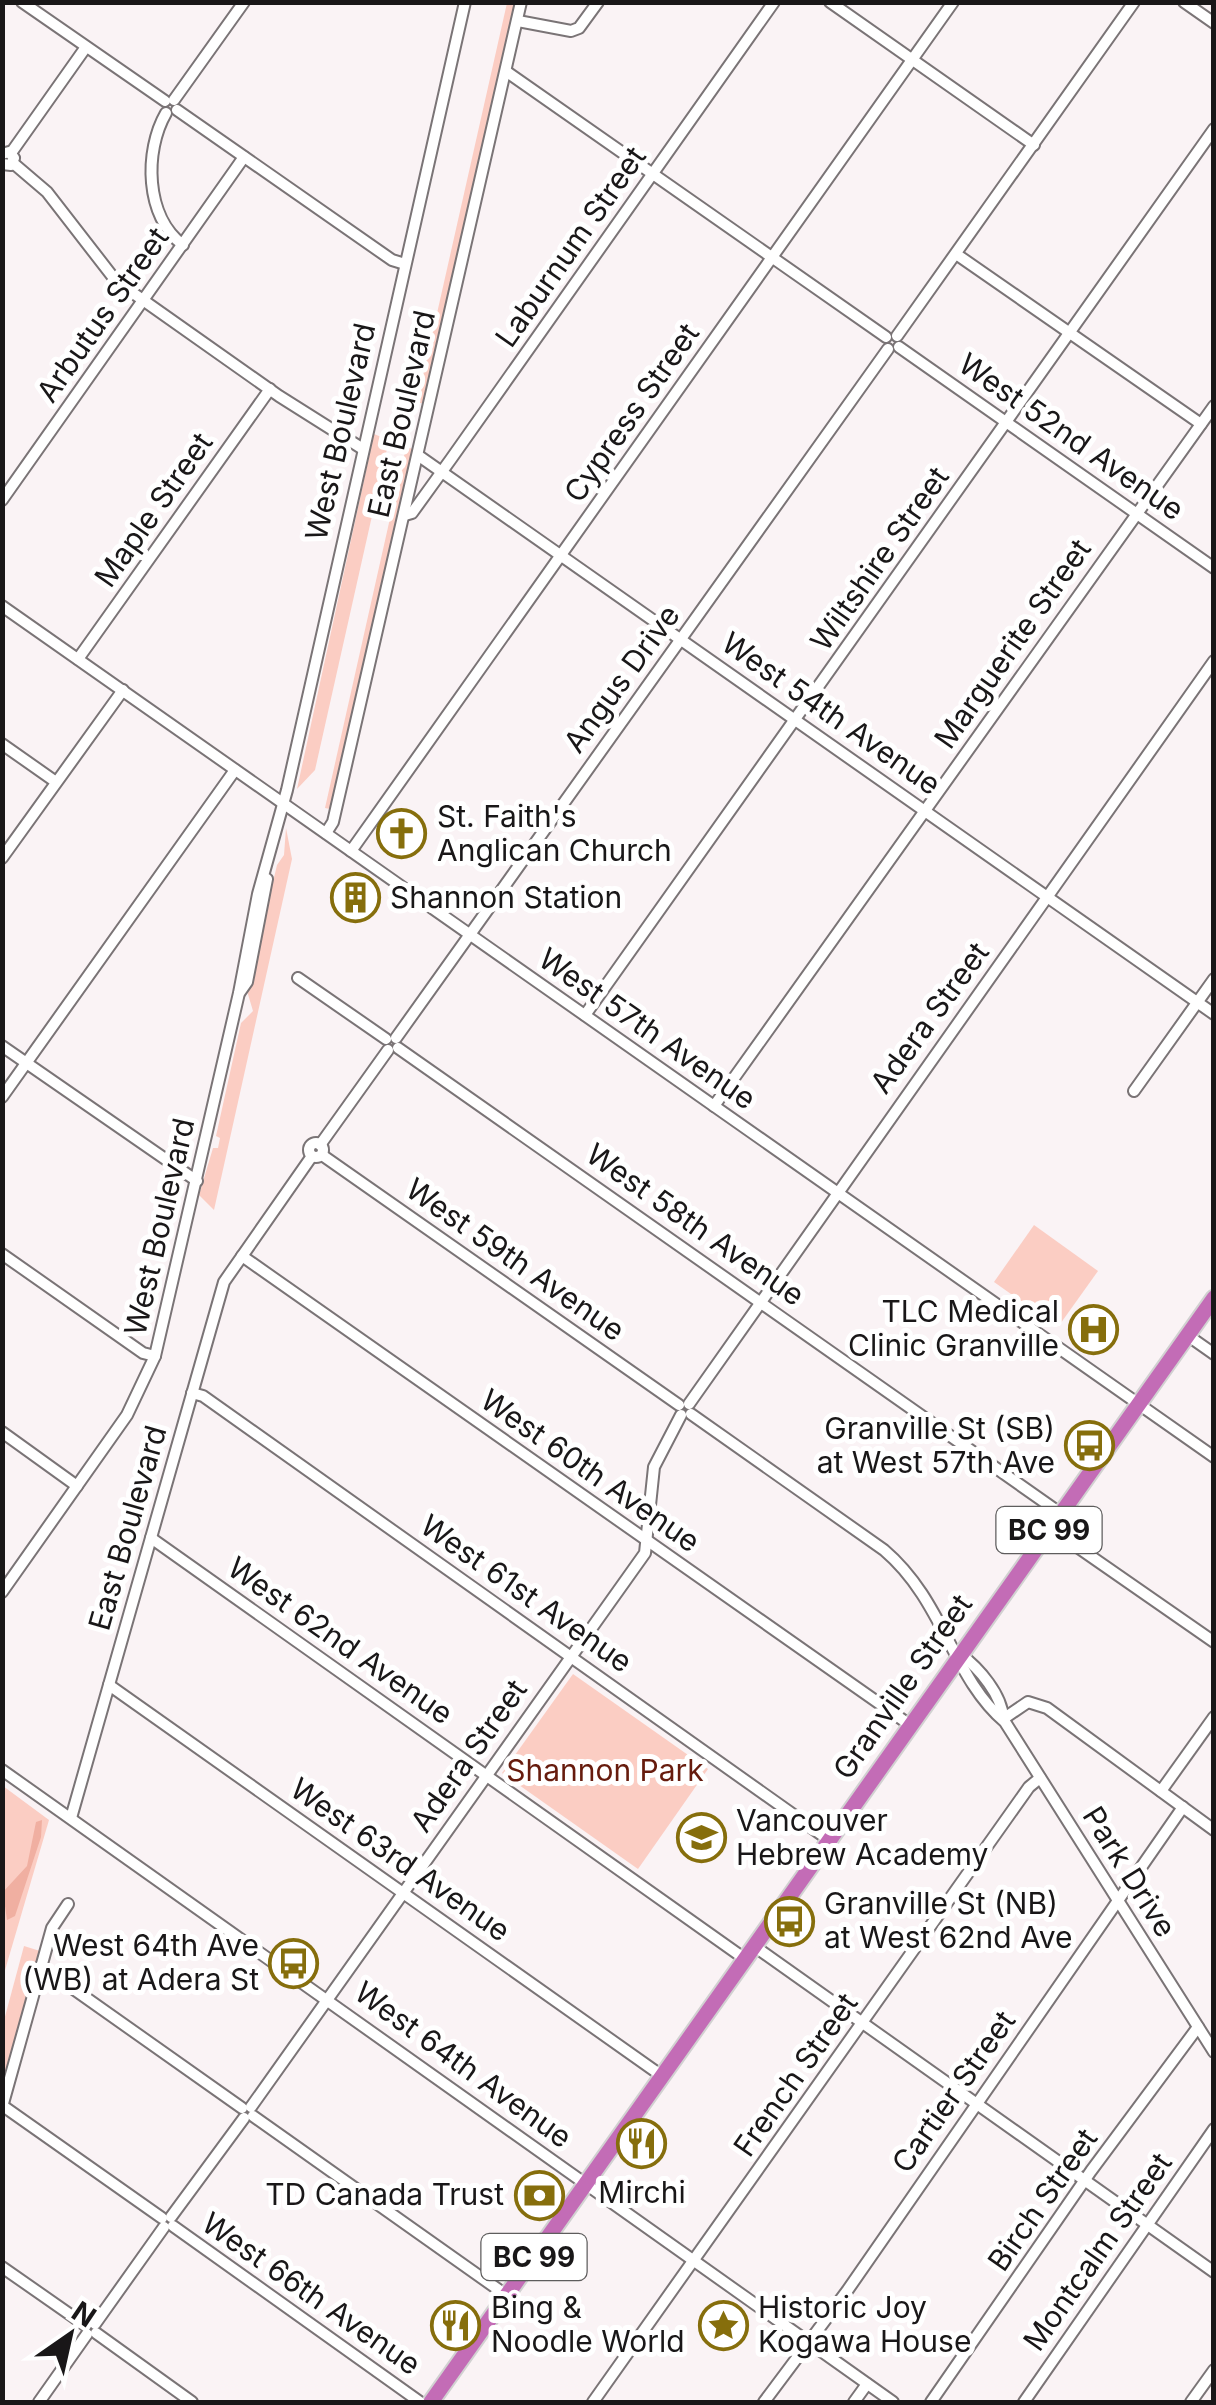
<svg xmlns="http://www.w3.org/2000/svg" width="1216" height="2405" font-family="Inter,sans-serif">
<rect width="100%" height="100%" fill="#faf3f5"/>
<g fill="#fbcdc3">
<path d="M507 3H515L424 404 417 402Z"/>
<path d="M374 434 389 440 315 770 297 789Z"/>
<path d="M406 447 413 449 330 809 325 808Z"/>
<path d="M286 828 292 859 214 1210 199 1195 213 1148H218L220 1138 216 1136 241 1023 253 1011 247 991 277 865 284 855Z"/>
<path d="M1034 1225 1098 1271 1058 1327 994 1282Z"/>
<path d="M573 1674 708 1769 638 1869 502 1773Z"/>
<path d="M3 1786 49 1820 3 1977Z"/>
<path d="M24 1946 40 1951 3 2083V2024Z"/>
</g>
<path fill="#f0afa1" d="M42 1820 41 1837 15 1916 7 1920 3 1892 27 1866 36 1822Z"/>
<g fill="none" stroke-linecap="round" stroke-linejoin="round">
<defs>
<g id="minor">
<path d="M22 2 165 101"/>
<path d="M830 2 1034 145"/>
<path d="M1184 2 1214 23"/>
<path d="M518 21 571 31 579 28 598 2"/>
<path d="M507 72 886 337"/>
<path d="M174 100 244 2"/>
<path d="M177 110 392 260 405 264"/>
<path d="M166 113C144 151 145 217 183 245"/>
<path d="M11 153 86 47"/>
<path d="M2 154 9 152 14 158 11 165 2 164"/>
<path d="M13 163 47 192 116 281 279 396 363 449"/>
<path d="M956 254 1201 424"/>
<path d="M897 336 1134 2"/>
<path d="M899 347 1214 568"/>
<path d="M419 456 1214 1014"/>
<path d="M2 500 244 157"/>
<path d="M405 515 412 513 451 459 774 2"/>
<path d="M2 606 1214 1457"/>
<path d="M78 659 270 389"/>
<path d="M2 744 56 782"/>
<path d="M326 833 333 822 521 2"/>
<path d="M351 851 953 2"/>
<path d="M2 858 123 690"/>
<path d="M298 978 386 1039"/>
<path d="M240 992 247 982 267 879"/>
<path d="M585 1015 1214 129"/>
<path d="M396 1038 888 349"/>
<path d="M2 1046 197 1181"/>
<path d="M398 1048 1060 1513"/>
<path d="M1134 1091 1214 979"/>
<path d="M2 1097 235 770"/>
<path d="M714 1106 1214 406"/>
<circle cx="316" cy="1150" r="7"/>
<path d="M320 1145 388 1050"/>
<path d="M322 1155 679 1405"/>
<path d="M2 1254 143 1353 155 1356"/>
<path d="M242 1256 910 1725"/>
<path d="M1187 1335 1214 1354"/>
<path d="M192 1393 203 1396 829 1840"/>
<path d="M689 1404 1214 661"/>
<path d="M691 1414 884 1550C944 1601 952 1677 1005 1722L1214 2052"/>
<path d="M2 1432 77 1486"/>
<path d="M1050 1528 1214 1642"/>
<path d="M151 1538 745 1959"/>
<path d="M2 1592 127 1415 155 1356 239 993 258 894 287 790 465 2"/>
<path d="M961 1655C979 1668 1002 1695 1003 1718"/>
<path d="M109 1685 662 2076"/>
<path d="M1003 1719 1028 1702 1047 1708 1214 1830"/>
<path d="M2 1770 893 2402"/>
<path d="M1161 1791 1214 1717"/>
<path d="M71 1818 224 1282 312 1156"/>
<path d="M754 1946 1214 2272"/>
<path d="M41 1966 242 2108"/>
<path d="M3 2106 162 2218"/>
<path d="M2 2107 52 1928 68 1904"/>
<path d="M251 2107 645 1553 654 1467 681 1415"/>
<path d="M253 2116 506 2295"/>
<path d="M171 2217 244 2118"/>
<path d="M173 2226 420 2402"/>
<path d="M2 2267 85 2325"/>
<path d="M95 2324 164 2227"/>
<path d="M96 2333 192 2402"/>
<path d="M39 2402 87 2334"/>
<path d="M593 2402 1029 1787 1040 1778"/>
<path d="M764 2402 847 2291 1183 1807"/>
<path d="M854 2402 867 2384"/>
<path d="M931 2402 1091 2171 1198 2027"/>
<path d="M1024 2402 1214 2129"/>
<path d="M1191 2402 1214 2370"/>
</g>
<path id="highway" d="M431 2402 1214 1298"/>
</defs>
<use href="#minor" stroke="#7a7476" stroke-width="14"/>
<use href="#highway" stroke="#d1d1d1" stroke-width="19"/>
<use href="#minor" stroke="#fff" stroke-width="10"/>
<use href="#highway" stroke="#c36cb6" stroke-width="15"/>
</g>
<defs>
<symbol id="church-ring" viewBox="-11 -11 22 22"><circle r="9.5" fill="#fff" stroke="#866e0c" stroke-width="1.5"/><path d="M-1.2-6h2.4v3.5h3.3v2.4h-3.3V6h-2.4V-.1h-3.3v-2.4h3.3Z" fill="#866e0c"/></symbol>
<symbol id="building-ring" viewBox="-11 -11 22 22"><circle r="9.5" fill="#fff" stroke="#866e0c" stroke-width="1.5"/><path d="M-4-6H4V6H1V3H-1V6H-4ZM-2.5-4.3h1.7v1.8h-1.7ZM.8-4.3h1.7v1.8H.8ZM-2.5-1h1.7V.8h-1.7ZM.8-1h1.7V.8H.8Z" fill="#866e0c"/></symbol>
<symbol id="hospital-ring" viewBox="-11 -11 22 22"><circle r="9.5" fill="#fff" stroke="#866e0c" stroke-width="1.5"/><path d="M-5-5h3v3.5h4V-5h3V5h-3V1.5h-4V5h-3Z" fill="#866e0c"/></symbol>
<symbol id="bus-ring" viewBox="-11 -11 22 22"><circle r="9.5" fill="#fff" stroke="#866e0c" stroke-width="1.5"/><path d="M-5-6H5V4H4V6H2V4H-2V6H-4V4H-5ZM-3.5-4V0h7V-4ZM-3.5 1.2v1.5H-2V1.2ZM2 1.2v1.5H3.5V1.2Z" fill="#866e0c"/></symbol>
<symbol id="school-ring" viewBox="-11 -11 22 22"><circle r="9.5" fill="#fff" stroke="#866e0c" stroke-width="1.5"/><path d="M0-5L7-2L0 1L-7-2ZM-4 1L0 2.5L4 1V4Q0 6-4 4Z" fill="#866e0c"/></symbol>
<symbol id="restaurant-ring" viewBox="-11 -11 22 22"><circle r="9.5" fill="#fff" stroke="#866e0c" stroke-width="1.5"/><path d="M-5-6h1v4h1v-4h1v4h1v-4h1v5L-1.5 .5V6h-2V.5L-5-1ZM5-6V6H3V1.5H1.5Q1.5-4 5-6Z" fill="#866e0c"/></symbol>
<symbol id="bank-ring" viewBox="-11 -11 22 22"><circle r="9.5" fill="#fff" stroke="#866e0c" stroke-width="1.5"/><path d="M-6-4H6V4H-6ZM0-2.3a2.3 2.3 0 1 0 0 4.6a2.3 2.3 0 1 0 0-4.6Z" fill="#866e0c"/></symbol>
<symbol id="sight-ring" viewBox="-11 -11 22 22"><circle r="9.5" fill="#fff" stroke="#866e0c" stroke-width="1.5"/><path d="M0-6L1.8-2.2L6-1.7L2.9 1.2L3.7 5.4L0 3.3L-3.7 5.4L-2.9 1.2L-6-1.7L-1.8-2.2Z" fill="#866e0c"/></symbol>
</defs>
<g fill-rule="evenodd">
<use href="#church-ring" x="374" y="806" width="55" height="55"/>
<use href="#building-ring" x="328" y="870" width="55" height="55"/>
<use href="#hospital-ring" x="1066" y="1302" width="55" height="55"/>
<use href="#bus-ring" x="1062" y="1418" width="55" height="55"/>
<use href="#school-ring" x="674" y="1810" width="55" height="55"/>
<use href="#bus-ring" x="762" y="1894" width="55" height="55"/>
<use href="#bus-ring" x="266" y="1936" width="55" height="55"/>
<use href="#restaurant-ring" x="614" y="2116" width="55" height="55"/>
<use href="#bank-ring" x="512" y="2168" width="55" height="55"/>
<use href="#restaurant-ring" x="428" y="2298" width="55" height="55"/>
<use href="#sight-ring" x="696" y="2298" width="55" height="55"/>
</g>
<g text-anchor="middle" stroke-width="10" stroke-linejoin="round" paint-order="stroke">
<g fill="#fff" stroke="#5e5d5d" stroke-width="2.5">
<rect x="996.5" y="1507" width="105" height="46" rx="8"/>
<rect x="481.5" y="2234" width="105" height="46" rx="8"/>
</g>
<g font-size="28" font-weight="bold" fill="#191718">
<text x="1049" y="1540">BC 99</text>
<text x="534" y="2267">BC 99</text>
</g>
<g font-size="30" fill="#191718" stroke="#fff">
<text transform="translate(571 247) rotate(-55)" y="10">Laburnum Street</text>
<text transform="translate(103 315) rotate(-55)" y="10">Arbutus Street</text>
<text transform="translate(632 413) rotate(-55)" y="10">Cypress Street</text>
<text transform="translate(402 414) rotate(-77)" y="10">East Boulevard</text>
<text transform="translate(341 432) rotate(-77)" y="10">West Boulevard</text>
<text transform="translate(1071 437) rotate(35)" y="10">West 52nd Avenue</text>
<text transform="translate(154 510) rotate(-55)" y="10">Maple Street</text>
<text transform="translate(880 559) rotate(-55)" y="10">Wiltshire Street</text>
<text transform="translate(1013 644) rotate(-55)" y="10">Marguerite Street</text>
<text transform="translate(622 679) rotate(-54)" y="10">Angus Drive</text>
<text transform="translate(831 714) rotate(35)" y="10">West 54th Avenue</text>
<text transform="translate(930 1018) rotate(-54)" y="10">Adera Street</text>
<text transform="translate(647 1029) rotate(35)" y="10">West 57th Avenue</text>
<text transform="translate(695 1225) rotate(35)" y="10">West 58th Avenue</text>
<text transform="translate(160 1227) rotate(-77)" y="10">West Boulevard</text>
<text transform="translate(515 1260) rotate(35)" y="10">West 59th Avenue</text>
<text transform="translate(590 1471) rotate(35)" y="10">West 60th Avenue</text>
<text transform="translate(128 1528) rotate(-74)" y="10">East Boulevard</text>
<text transform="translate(526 1594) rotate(35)" y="10">West 61st Avenue</text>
<text transform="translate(340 1641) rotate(35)" y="10">West 62nd Avenue</text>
<text transform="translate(903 1687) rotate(-55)" y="10">Granville Street</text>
<text transform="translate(469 1756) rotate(-55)" y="10">Adera Street</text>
<text transform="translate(400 1860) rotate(35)" y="10">West 63rd Avenue</text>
<text transform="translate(1129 1872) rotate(58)" y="10">Park Drive</text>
<text transform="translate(463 2065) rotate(36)" y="10">West 64th Avenue</text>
<text transform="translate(796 2075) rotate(-55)" y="10">French Street</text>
<text transform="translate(954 2092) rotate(-55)" y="10">Cartier Street</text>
<text transform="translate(1043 2200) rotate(-55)" y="10">Birch Street</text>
<text transform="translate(1098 2252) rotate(-55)" y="10">Montcalm Street</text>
<text transform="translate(311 2294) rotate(35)" y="10">West 66th Avenue</text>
</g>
<g font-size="30" fill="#191718" stroke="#fff" text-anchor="start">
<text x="437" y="827">St. Faith's<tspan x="437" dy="34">Anglican Church</tspan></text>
<text x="390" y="908">Shannon Station</text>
<text x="1059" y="1322" text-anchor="end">TLC Medical<tspan x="1059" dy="34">Clinic Granville</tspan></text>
<text x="1055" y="1439" text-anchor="end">Granville St (SB)<tspan x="1055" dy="34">at West 57th Ave</tspan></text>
<text x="736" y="1831">Vancouver<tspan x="736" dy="34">Hebrew Academy</tspan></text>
<text x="824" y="1914">Granville St (NB)<tspan x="824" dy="34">at West 62nd Ave</tspan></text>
<text x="259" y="1956" text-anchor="end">West 64th Ave<tspan x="259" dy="34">(WB) at Adera St</tspan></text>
<text x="642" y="2203" text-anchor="middle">Mirchi</text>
<text x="504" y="2205" text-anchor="end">TD Canada Trust</text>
<text x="491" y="2318">Bing &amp;<tspan x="491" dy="34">Noodle World</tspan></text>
<text x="758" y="2318">Historic Joy<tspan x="758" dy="34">Kogawa House</tspan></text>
</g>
<g font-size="30" fill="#661b0d" stroke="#fff">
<text x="605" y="1781">Shannon Park</text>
</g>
</g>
<rect width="1216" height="2405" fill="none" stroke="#191718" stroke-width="10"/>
<g transform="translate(70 2335) rotate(34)" stroke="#ffffff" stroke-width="8" paint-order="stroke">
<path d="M0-8L18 38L0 25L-18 38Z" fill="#191718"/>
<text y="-15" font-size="28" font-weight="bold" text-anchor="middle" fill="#191718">N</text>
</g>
</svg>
